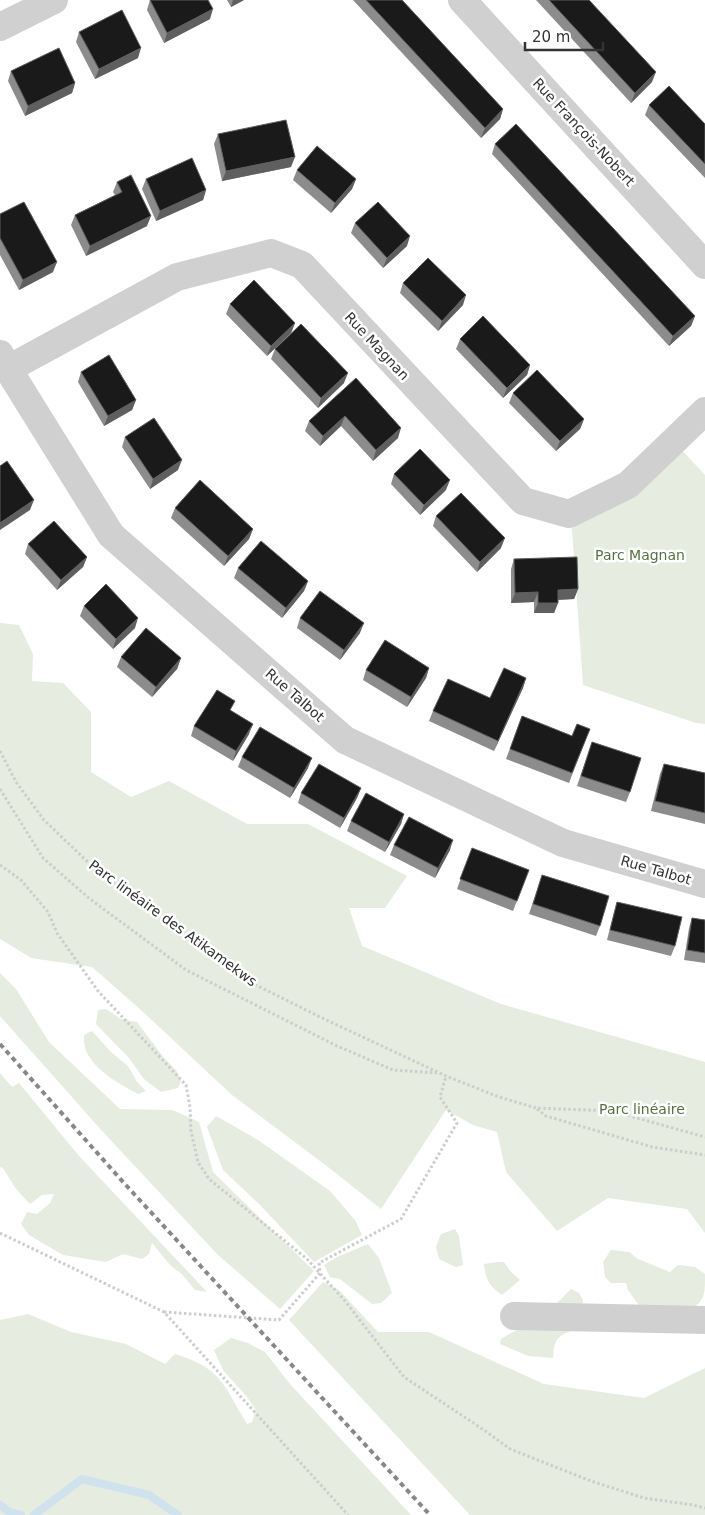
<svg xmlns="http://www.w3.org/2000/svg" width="705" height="1515" font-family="'DejaVu Sans',sans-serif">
<rect width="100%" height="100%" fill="#fff"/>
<g fill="#e6ecdf">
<path d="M676 444 705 475V724L696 723 583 685 571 516Z"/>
<path d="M0 623 19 625 33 654 32 681 63 683 91 712V772L131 797 169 781 247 824H308L407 876 385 908H349L362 946 501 1004 705 1062V1233L687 1209 608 1198 557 1231 506 1172 497 1132 473 1125 446 1110 381 1209 328 1167 232 1095 141 1010 92 967 31 958 0 939Z"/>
<path d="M0 973 16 989 49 1042 120 1109 173 1110 199 1122 213 1172 314 1271 280 1309 217 1254 103 1132 0 1016Z"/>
<path d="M106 1009 121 1019 137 1022 164 1058 176 1070 181 1081 178 1088 161 1092 144 1079 129 1058 96 1024 98 1010Z"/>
<path d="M92 1031 111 1052 128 1066 137 1082 146 1091 138 1094C121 1085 90 1068 85 1047 84 1044 84 1039 84 1035Z"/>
<path d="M0 1073 12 1087 19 1083 79 1156 207 1292 195 1290 182 1274 171 1266 152 1243 149 1254 142 1259 123 1254 106 1262 63 1255 29 1235 21 1224 27 1212 37 1214 50 1203 54 1194 42 1195 30 1204 16 1189 3 1168 0 1167Z"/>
<path d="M216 1116 258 1140 330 1191 355 1220 362 1235 314 1262 260 1205 223 1170 207 1127Z"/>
<path d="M455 1229 459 1236 463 1265 456 1267 439 1259 436 1247 441 1234Z"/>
<path d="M368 1244 379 1258 392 1293 381 1303 372 1304 340 1279 330 1277 324 1265 337 1257Z"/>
<path d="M611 1250 629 1252 638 1259 670 1272 678 1265 695 1267 705 1274C705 1298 705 1299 686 1314L641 1308 628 1290 626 1283H611L605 1277 603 1262Z"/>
<path d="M498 1262H504L511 1272 520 1280 502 1295C489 1286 486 1280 484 1264Z"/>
<path d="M323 1282 339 1290 378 1332H429L544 1384 644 1398 705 1368V1515H470L289 1320Z"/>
<path d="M571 1289 579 1293 583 1300 579 1327C559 1337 555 1334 553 1358L528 1356 500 1344 501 1339 549 1311Z"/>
<path d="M28 1314 71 1332 126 1344 165 1364 175 1354C222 1368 224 1386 247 1424L252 1422 256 1410 247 1397 223 1370 214 1350 231 1338 248 1343 265 1352 290 1384 411 1515H0V1320Z"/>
</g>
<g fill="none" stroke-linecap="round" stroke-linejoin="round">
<g stroke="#cfe2ee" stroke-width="8">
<path d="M0 1505 9 1512 21 1515"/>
<path d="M34 1515 82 1479 149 1495 178 1515"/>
</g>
<g stroke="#cdcdcd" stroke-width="3" stroke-dasharray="2.5 2.5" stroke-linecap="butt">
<path d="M0 751 16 782 44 820 94 868 248 981 320 1017 446 1076 499 1097 536 1108 612 1111 705 1137"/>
<path d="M0 789 43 858 90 899 186 970 335 1045 393 1070 437 1073"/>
<path d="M0 865 21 880 48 912 57 933 98 991 186 1085 190 1107 191 1131 198 1162 209 1179 307 1259 345 1301 404 1377 484 1430 510 1449 591 1481 644 1498 693 1505 705 1508"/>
<path d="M537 1109 546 1116 652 1147 705 1155"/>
<path d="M0 1233 164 1312 348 1515"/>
<path d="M164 1312 279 1320 320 1273 319 1263 401 1219 457 1123 440 1097 446 1076"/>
</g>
<g stroke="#d0d0d0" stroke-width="28">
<path d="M462 0 705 265"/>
<path d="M0 27 54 0"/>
<path d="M0 354 8 369 111 535 345 740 563 843 705 884"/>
<path d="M8 369 177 277 271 253 302 265 523 501 569 514 628 485 705 411"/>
<path d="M514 1316 705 1320"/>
</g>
<path stroke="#888" stroke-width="4" stroke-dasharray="5 4" stroke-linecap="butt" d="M0 1044 124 1183 430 1515"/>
</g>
<g fill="#8c8c8c">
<path d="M150 0 210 19 164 43 147 10Z"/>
<path d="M227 0H244L231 7Z"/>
<path d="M353 0H402L503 109 500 119 481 138Z"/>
<path d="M536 0H589L652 82 631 103Z"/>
<path d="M79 32 138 58 95 79 76 42Z"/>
<path d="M11 71 75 83 72 93 25 116 8 81Z"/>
<path d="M649 105 705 124V178L645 115Z"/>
<path d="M218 134 291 167 222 181 214 144Z"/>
<path d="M495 144 695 316 691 326 669 346 492 154Z"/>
<path d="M297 170 356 179 352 189 331 213 293 180Z"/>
<path d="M146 179 206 190 203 200 156 221 142 189Z"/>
<path d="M117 182 147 226 86 256 71 225 75 215 115 195 113 192Z"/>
<path d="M0 214 53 272 19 290 0 255Z"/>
<path d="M355 223 407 246 383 268 351 233Z"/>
<path d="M403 283 463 305 438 331 400 293Z"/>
<path d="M230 304 295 323 291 333 267 356 226 314Z"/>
<path d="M460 339 530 365 527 375 503 398 456 349Z"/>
<path d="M275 349 344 383 318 408 271 359Z"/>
<path d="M81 372 136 400 132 410 104 426 78 382Z"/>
<path d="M356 378 398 438 373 461 341 426 320 446 305 431 309 421Z"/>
<path d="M513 393 584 419 580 429 556 451 509 403Z"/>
<path d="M125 437 178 470 150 489 122 447Z"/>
<path d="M394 474 446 490 420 515 391 484Z"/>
<path d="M175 508 253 529 249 539 224 566 171 518Z"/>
<path d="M436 516 501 548 477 572 433 526Z"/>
<path d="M28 544 87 557 83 567 57 590 25 554Z"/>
<path d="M514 559 578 589 574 599 558 600V603L554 613H534V602L511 603V569Z"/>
<path d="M238 568 308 581 304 591 282 618 234 578Z"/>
<path d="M84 606 135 628 113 649 80 616Z"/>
<path d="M300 618 360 633 340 660 297 628Z"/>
<path d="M121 657 181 658 177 669 152 697 117 667Z"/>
<path d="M429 668 426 678 407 707 363 680 366 670Z"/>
<path d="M526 678 523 688 494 751 429 721 433 711 490 698Z"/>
<path d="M232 711 249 734 233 761 191 736 194 726Z"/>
<path d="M522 716 572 736 586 739 569 783 506 759Z"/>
<path d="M592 742 630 792 626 802 577 786Z"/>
<path d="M242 757 308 768 290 798 238 767Z"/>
<path d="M664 764 705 773V824L651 811 660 774Z"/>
<path d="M361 788 357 798 340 828 298 803 301 793Z"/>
<path d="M404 814 401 824 385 852 347 831 351 821Z"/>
<path d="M394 845 450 850 435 878 390 855Z"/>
<path d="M472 848 529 870 513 911 457 889Z"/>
<path d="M542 875 600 926 596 936 529 914Z"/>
<path d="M617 902 675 946 671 956 607 940 614 912Z"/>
<path d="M692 918 705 920V963L684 960 689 928Z"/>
</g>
<g fill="#5f5f5f">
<path d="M233 0H244L231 7Z"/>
<path d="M213 9 210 19 164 43 167 33Z"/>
<path d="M141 48 138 58 95 79 99 69Z"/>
<path d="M656 72 652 82 631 103 635 93Z"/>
<path d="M75 83 72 93 25 116 28 106Z"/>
<path d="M503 109 500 119 481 138 485 128Z"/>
<path d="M295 157 291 167 222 181 226 171Z"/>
<path d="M356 179 352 189 331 213 335 203Z"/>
<path d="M206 190 203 200 156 221 160 211Z"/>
<path d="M151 216 147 226 86 256 90 246Z"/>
<path d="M410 236 407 246 383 268 387 258Z"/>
<path d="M57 262 53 272 19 290 23 280Z"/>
<path d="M466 295 463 305 438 331 442 321Z"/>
<path d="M695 316 691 326 669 346 673 336Z"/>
<path d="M295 323 291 333 267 356 271 346Z"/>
<path d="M530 365 527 375 503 398 507 388Z"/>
<path d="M348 373 344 383 318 408 321 398Z"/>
<path d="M136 400 132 410 104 426 108 416Z"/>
<path d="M345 416 341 426 320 446 323 436Z"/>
<path d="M584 419 580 429 556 451 560 441Z"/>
<path d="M401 428 398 438 373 461 376 450Z"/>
<path d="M182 460 178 470 150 489 153 479Z"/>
<path d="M450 480 446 490 420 515 424 505Z"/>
<path d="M34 500 30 510 0 530V523Z"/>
<path d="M253 529 249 539 224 566 228 556Z"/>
<path d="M505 538 501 548 477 572 480 562Z"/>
<path d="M87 557 83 567 57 590 61 580Z"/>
<path d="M308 581 304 591 282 618 286 608Z"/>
<path d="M578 589 574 599 554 600 558 590Z"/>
<path d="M538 592 534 602 511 603 515 593Z"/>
<path d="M538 603H558L554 613H534Z"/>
<path d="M138 618 135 628 113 649 116 639Z"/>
<path d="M364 623 360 633 340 660 344 650Z"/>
<path d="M181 658 177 669 152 697 156 687Z"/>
<path d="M429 668 426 678 407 707 411 697Z"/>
<path d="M526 678 523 688 494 751 498 741Z"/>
<path d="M253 724 249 734 233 761 236 751Z"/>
<path d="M312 758 308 768 290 798 294 788Z"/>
<path d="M361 788 357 798 340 828 344 818Z"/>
<path d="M404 814 401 824 385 852 389 842Z"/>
<path d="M453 840 450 850 435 878 438 868Z"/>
</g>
<g fill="#1a1a1a" stroke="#5f5f5f">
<path d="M150 0H208L213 9 167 33Z"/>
<path d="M366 0H402L503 109 485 128Z"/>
<path d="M549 0H589L656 72 635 93Z"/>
<path d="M122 10 141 48 99 69 79 32Z"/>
<path d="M59 48 75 83 28 106 11 71Z"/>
<path d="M669 86 705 124V164L649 105Z"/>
<path d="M286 120 295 157 226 171 218 134Z"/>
<path d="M516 124 695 316 673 336 495 144Z"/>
<path d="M317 146 356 179 335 203 297 170Z"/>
<path d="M192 158 206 190 160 211 146 179Z"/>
<path d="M131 175 151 216 90 246 75 215 122 192 117 182Z"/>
<path d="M24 202 57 262 23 280 0 238V214Z"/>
<path d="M378 202 410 236 387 258 355 223Z"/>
<path d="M428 258 466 295 442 321 403 283Z"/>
<path d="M254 280 295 323 271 346 230 304Z"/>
<path d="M483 316 530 365 507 388 460 339Z"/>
<path d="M301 324 348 373 321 398 275 349Z"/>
<path d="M109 355 136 400 108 416 81 372Z"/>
<path d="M537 370 584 419 560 441 513 393Z"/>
<path d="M356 378 401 428 376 450 345 416 323 436 309 421Z"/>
<path d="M154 418 182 460 153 479 125 437Z"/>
<path d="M420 449 450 480 424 505 394 474Z"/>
<path d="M7 461 34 500 0 523V466Z"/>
<path d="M200 480 253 529 228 556 175 508Z"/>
<path d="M461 493 505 538 480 562 436 516Z"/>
<path d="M54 521 87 557 61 580 28 544Z"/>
<path d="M261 541 308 581 286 608 238 568Z"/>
<path d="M577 557 578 589 558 590V603H538V592L515 593 514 559Z"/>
<path d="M106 584 138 618 116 639 84 606Z"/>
<path d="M320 591 364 623 344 650 300 618Z"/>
<path d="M146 628 181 658 156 687 121 657Z"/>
<path d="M385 640 429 668 411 697 366 670Z"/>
<path d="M504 668 526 678 498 741 433 711 448 679 490 698Z"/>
<path d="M217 690 235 701 230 710 253 724 236 751 194 726Z"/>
<path d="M522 716 572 736 577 724 590 729 572 773 510 749Z"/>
<path d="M260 727 312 758 294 788 242 757Z"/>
<path d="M592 742 641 758 630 792 581 776Z"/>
<path d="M319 764 361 788 344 818 301 793Z"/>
<path d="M664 764 705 773V813L655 801Z"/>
<path d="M366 793 404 814 389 842 351 821Z"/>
<path d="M409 817 453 840 438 868 394 845Z"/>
<path d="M472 848 529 870 517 901 460 879Z"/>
<path d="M542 875 609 896 600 926 533 904Z"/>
<path d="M617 902 682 917 675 946 610 930Z"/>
<path d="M692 918 705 920V953L687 950Z"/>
</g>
<g text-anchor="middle" stroke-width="5" stroke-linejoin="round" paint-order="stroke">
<g font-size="14" fill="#333" stroke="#fff">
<text transform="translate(584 132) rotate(47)" y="5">Rue François-Nobert</text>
<text transform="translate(377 346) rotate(47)" y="5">Rue Magnan</text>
<text transform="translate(295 695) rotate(41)" y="5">Rue Talbot</text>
<text transform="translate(656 870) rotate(16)" y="5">Rue Talbot</text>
<text transform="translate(173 923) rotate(36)" y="5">Parc linéaire des Atikamekws</text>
</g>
<g font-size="14" fill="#56703f" stroke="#fff">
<text x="640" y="560">Parc Magnan</text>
<text x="642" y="1114">Parc linéaire</text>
</g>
</g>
<path d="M525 42v8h78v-8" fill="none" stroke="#333333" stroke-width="2.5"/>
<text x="532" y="42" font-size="15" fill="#333333" stroke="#ffffff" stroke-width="4" paint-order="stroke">20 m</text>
</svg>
